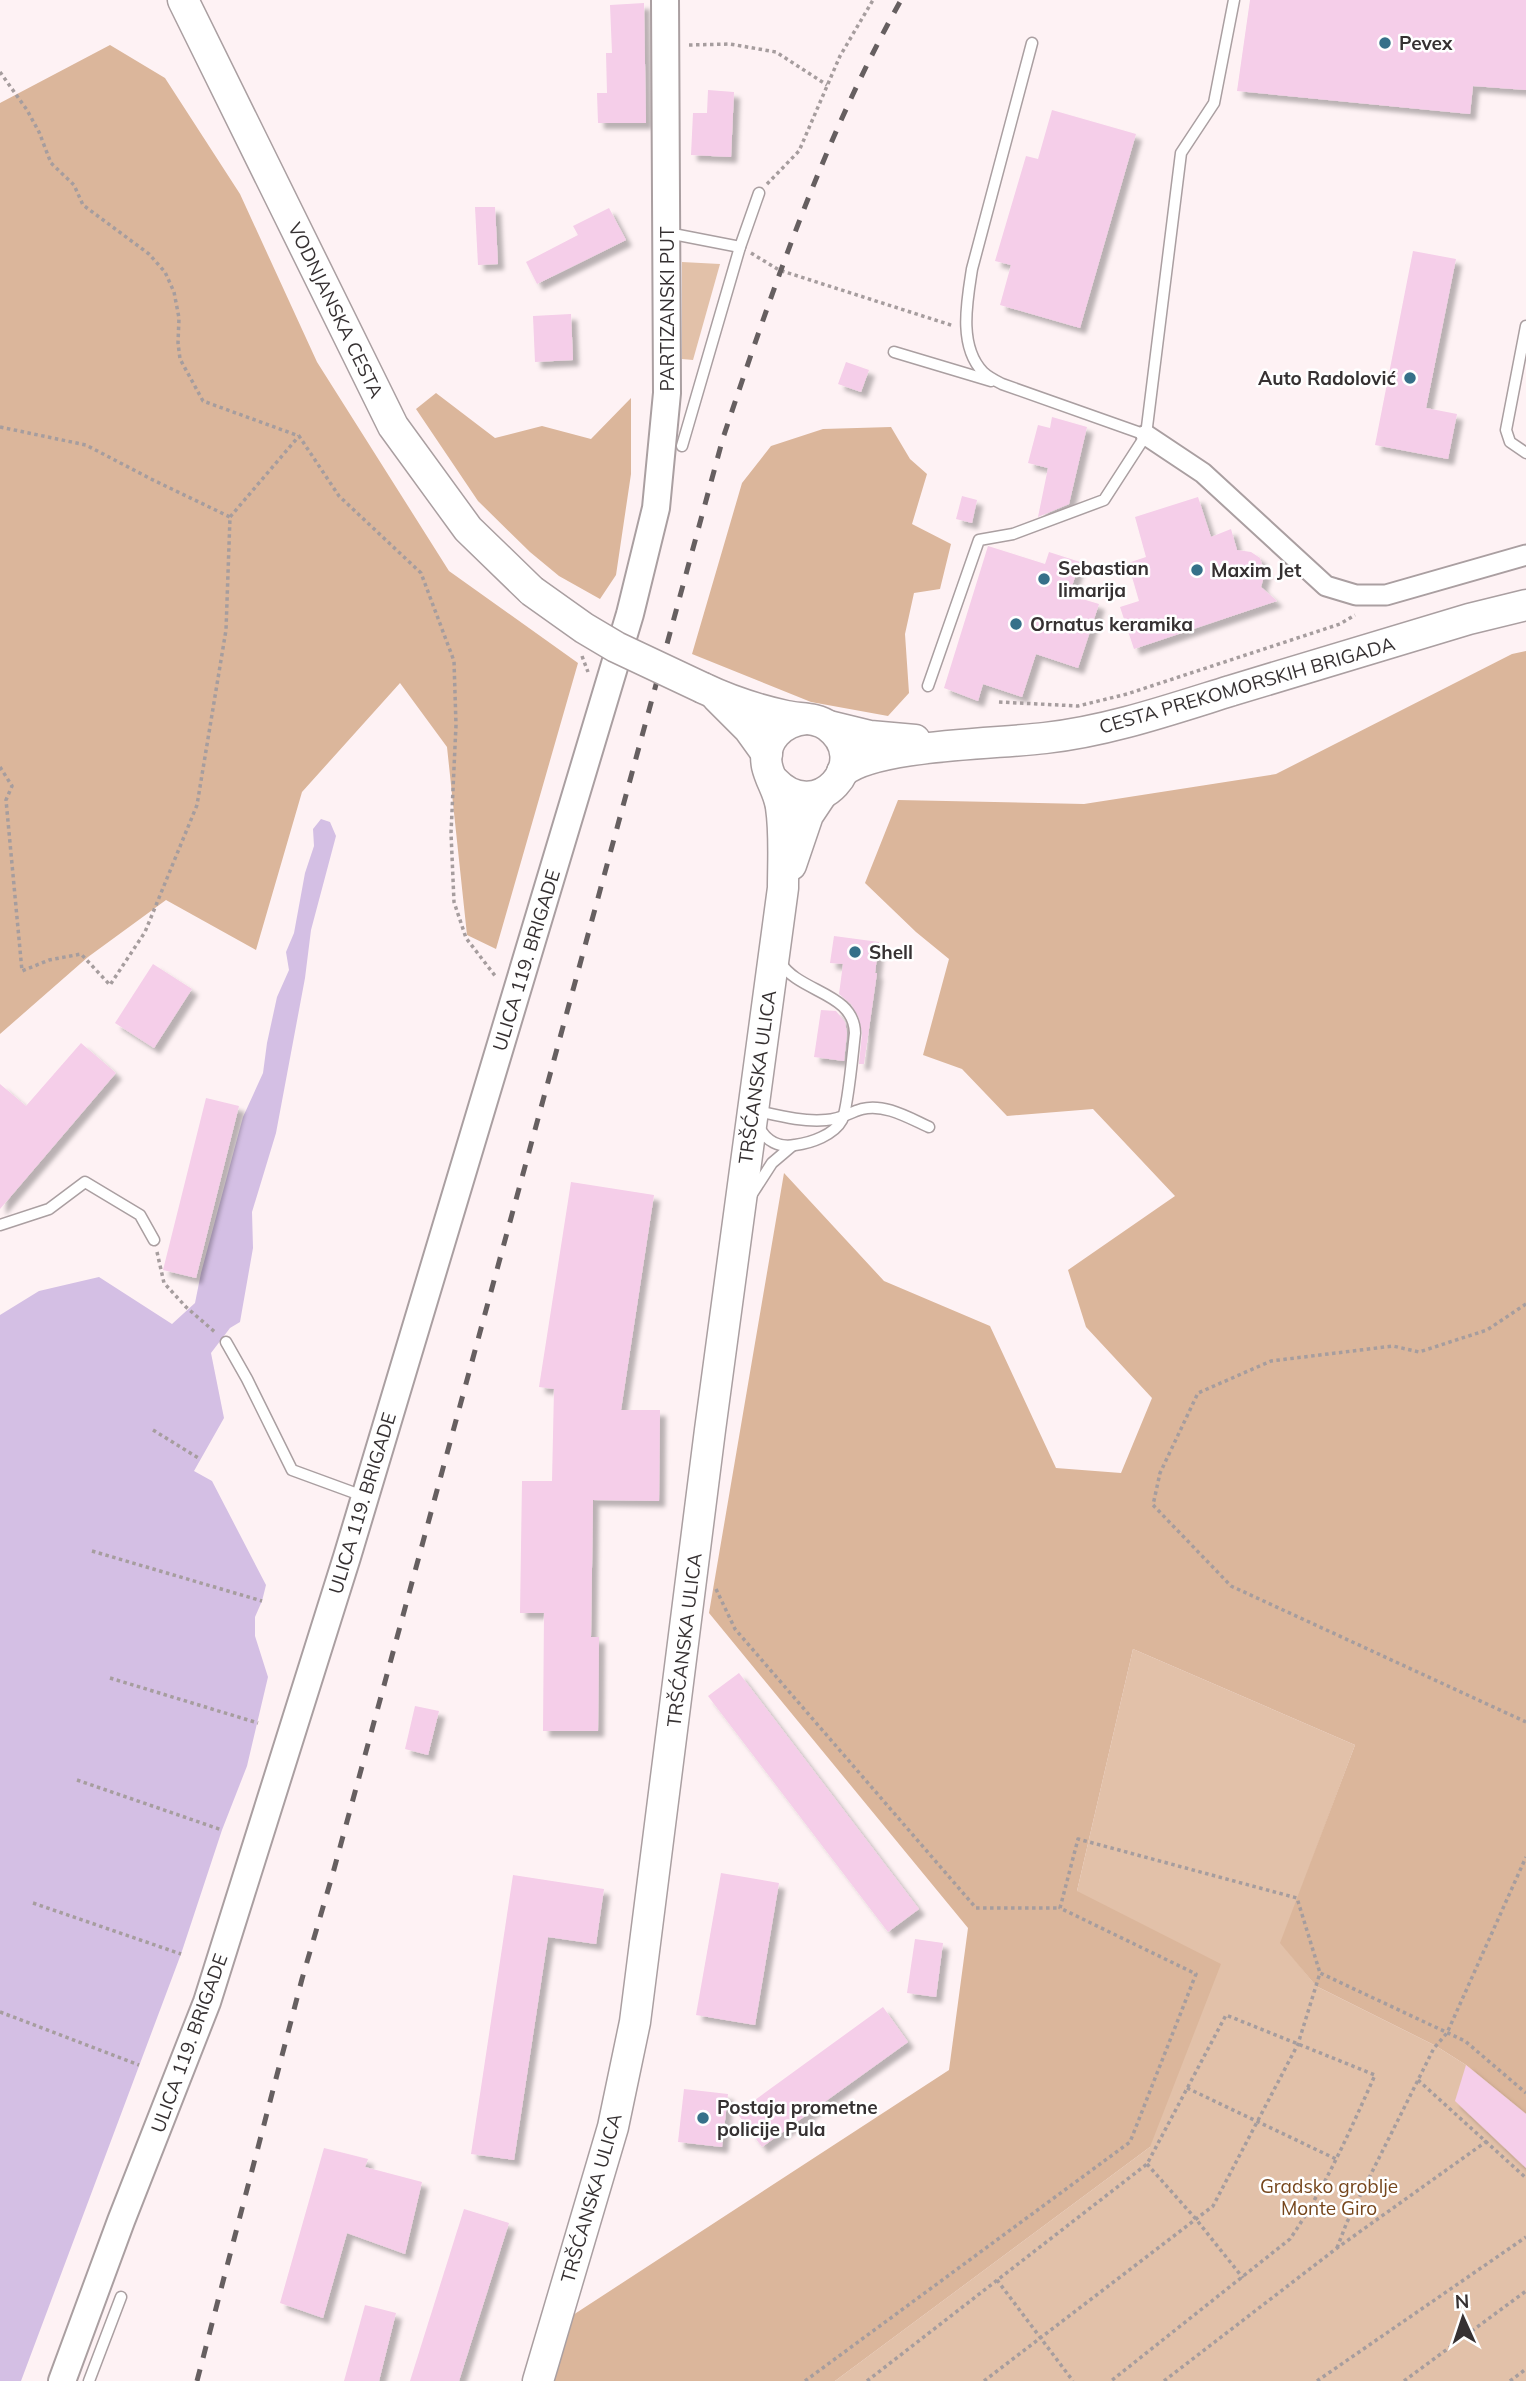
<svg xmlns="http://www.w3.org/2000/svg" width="1526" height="2381" font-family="Mulish,sans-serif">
<defs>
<filter id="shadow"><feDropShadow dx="6" dy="6" stdDeviation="2" flood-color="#0004"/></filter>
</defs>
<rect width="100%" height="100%" fill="#fef2f4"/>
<g fill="#e2c1a9">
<path d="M682 262 720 264 693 360 682 359Z"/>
<path d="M1133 1649 1355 1745 1281 1943 1316 1986 1436 2046 1466 2065 1526 2114V2381H835L1150 2147 1077 1891Z"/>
</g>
<g fill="#dbb69b">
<path d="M110 45 165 78 240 194 317 362 449 571 578 663 496 949 467 935 447 747 400 683 302 792 256 950 166 900 88 957 0 1034V103Z"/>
<path d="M436 393 495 438 542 426 591 439 631 398V474L616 575 600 599 559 576 530 552 478 501 416 409Z"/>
<path d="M891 427 910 459 927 474 912 524 951 544 940 589 914 593 905 634 909 693 888 716 811 702 692 654 742 483 771 446 823 429Z"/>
<path d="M1526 651V2114L1466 2065 1436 2046 1316 1986 1280 1943 1355 1745 1133 1649 1077 1891 1221 1964 1150 2147 835 2381H554L573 2315 949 2070 968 1928 709 1613 784 1173 884 1281 990 1326 1056 1468 1121 1473 1152 1398 1086 1327 1068 1270 1175 1196 1093 1109 1007 1116 962 1069 923 1055 949 959 916 932 865 883 898 800 1084 804 1276 774 1512 654Z"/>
</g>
<path fill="#d4bfe4" d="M321 819 330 822 336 836 311 930 305 978 276 1133 252 1212 253 1248 240 1322 230 1328 211 1353 224 1418 194 1471 212 1481 266 1585 262 1601 255 1617V1636L268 1677 247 1766 222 1830 181 1954 21 2381H0V1315L39 1291 99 1277 172 1324 195 1303 201 1273 243 1117 263 1073 267 1043 277 997 289 970 286 952 294 933 305 873 314 846 313 829Z"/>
<g fill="#f5cee9" filter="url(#shadow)">
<path d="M1250 0H1526V90L1473 86 1470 114 1237 91Z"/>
<path d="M644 3 646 123H598L597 93H607L606 53H612L610 5Z"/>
<path d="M708 90 734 92 731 157 691 155 693 113H707Z"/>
<path d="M1052 110 1136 134 1080 328 1000 305 1011 265 995 261 1026 156 1038 159Z"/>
<path d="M475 207H495L498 264 478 265Z"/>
<path d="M609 208 626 240 537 284 526 262 578 235 573 226Z"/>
<path d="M1413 251 1456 259 1426 408 1457 414 1448 459 1375 445Z"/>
<path d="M571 314 573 360 535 362 533 316Z"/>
<path d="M846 362 869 370 861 392 838 384Z"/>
<path d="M1052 417 1087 427 1069 504 1038 517 1048 468 1028 463 1038 425 1050 428Z"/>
<path d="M962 496 977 500 972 523 956 519Z"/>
<path d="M1198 497 1211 537 1231 529 1237 550 1251 552 1260 558 1265 573 1261 587 1277 601 1134 649 1120 607 1139 601 1128 563 1146 557 1135 517Z"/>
<path d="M988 546 1045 564 1049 552 1080 562 1069 595 1099 604 1078 668 1036 654 1022 697 983 684 978 701 944 688Z"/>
<path d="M834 936 879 942 875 973H877L864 1064H859L862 1033 859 1018 851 1004 839 994 843 964 830 963Z"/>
<path d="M153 964 192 989 154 1048 115 1023Z"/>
<path d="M821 1010 836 1011 845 1022 847 1033 844 1061 814 1057Z"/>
<path d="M81 1043 116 1073 0 1209V1084L26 1106Z"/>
<path d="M206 1098 239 1106 196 1278 163 1270Z"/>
<path d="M571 1182 654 1195 621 1410H660L659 1501 593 1500 591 1637H599L598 1731H543L544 1613H520L522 1481H552L554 1389 539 1387Z"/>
<path d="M739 1673 919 1909 888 1932 708 1696Z"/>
<path d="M415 1706 439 1711 428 1755 405 1749Z"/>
<path d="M721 1873 779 1883 755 2025 696 2015Z"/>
<path d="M513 1875 604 1889 596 1944 548 1937 514 2160 471 2154Z"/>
<path d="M915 1939 943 1943 936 1997 907 1993Z"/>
<path d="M883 2007 908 2042 762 2147 737 2113Z"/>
<path d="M1466 2065 1526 2114V2168L1455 2101Z"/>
<path d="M684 2089 728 2094 722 2147 678 2142Z"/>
<path d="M324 2148 368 2159 365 2167 422 2182 405 2254 347 2233 323 2318 280 2303Z"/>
<path d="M464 2209 509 2223 459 2381H410Z"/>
<path d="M365 2305 396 2313 379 2381H344Z"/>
</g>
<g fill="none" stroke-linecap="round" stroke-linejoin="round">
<defs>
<g id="lane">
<path d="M1032 43 972 269C967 301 958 346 983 372 988 377 996 381 1002 384L1146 435"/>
<path d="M668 233 740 247"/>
<path d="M1526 326 1506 430 1510 442 1526 453"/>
<path d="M894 352 991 381"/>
<path d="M682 446 740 247 759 193"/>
<path d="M928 686 979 540 1013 534 1104 500 1146 435 1181 153 1214 103 1234 0"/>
<path d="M757 1111C780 1116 803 1122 826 1120 842 1119 848 1113 862 1109 884 1103 909 1118 929 1127"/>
<path d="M759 1127C766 1141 779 1148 795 1145 811 1143 834 1135 842 1120 848 1109 853 1049 855 1033 854 992 799 993 780 962"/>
<path d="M752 1194 772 1163 792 1146"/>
<path d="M0 1225 49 1209 85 1182 140 1215 154 1240"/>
<path d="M226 1342 247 1379 292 1470 363 1496"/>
<path d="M89 2381 121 2297"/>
</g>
<path id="street" d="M1146 435 1203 473 1326 586 1356 595H1386L1526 555"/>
<path id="secondary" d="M62 2381 121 2221 207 2002 347 1557 630 614 656 508 667 393 665 0"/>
<g id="primary">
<path d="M183 0 393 426 468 529 532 591"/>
<path d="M703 688C728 700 759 710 786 716 800 719 816 717 828 726 875 761 817 827 774 781"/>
<path d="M717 697 749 729 767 754"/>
<path d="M829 726 870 736 915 740"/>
<path d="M842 772C876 744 998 744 1045 738 1108 731 1169 710 1230 691 1310 667 1390 643 1469 619L1526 605"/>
<path d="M791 865 808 815 822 794"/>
<path d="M538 2381 613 2127 635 2022 710 1430 783 888C783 861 785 834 781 807 779 792 770 780 767 766 762 740 782 721 806 719"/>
</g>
</defs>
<use href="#lane" stroke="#aa9fa1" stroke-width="13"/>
<use href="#street" stroke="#aa9fa1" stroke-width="23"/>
<use href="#secondary" stroke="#aa9fa1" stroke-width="30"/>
<use href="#primary" stroke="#aa9fa1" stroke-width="33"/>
<g stroke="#a69d9e" stroke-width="3.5" stroke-dasharray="3.5 3.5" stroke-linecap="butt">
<path d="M689 45 730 44 776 52 827 85"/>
<path d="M0 72 27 110 39 132 51 163 74 185 83 205 149 254 165 272 174 292 179 318 178 343 180 359 203 401 299 436 339 496 421 573 454 661 456 725 451 833 454 902 466 938 496 977"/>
<path d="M767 184 799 151 840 56 873 0"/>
<path d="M751 253 779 270 954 326"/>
<path d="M0 427 86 445 151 479 230 517"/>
<path d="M582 656 588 672"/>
<path d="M999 702 1078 706 1127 694 1340 624 1355 615"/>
<path d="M0 767 12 786 6 800 22 971 49 960 81 954 110 985 145 932 197 805 226 630 230 517 299 436"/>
<path d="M157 1252 164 1283 186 1307 216 1333"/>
<path d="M1526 1304 1487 1330 1419 1352 1393 1346 1271 1361 1198 1393 1160 1473 1153 1505 1231 1586 1526 1722"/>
<path d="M153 1430 200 1459"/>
<path d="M92 1551 262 1601"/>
<path d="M716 1589 735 1629 976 1908H1060"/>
<path d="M110 1678 258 1723"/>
<path d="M77 1780 222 1830"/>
<path d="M33 1903 181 1954"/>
<path d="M0 2012 139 2065"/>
<path d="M1418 2080 1526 2178"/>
<path d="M1187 2088 1336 2159"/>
<path d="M1147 2164 1195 2218 1243 2278"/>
<path d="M1337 2248 1347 2222 1434 2048 1447 2033 1526 1857"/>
<path d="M997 2280 1073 2381"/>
<path d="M805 2381 1130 2142 1196 1974 1060 1908 1078 1839 1297 1898 1320 1973"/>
<path d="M867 2381 1147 2164 1226 2015 1375 2075C1350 2131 1325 2188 1290 2239L1111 2381"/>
<path d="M984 2381 1213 2206 1298 2044 1320 1973 1465 2041 1526 2093"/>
<path d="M1164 2381 1337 2248 1487 2141"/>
<path d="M1317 2381 1526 2237"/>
<path d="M1404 2381 1526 2291"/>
<path d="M1510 2381 1526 2369"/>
</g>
<use href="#lane" stroke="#fff" stroke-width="10"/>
<use href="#street" stroke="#fff" stroke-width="19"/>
<use href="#secondary" stroke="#fff" stroke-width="26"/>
<use href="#primary" stroke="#fff" stroke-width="30"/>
<path stroke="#665f60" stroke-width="5" stroke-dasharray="12 12" stroke-linecap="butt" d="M197 2381 302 1979 333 1873 723 438C773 288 824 138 901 0"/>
<defs>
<path id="primary-bridge" d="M532 591 584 628 616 647 703 688"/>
</defs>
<use href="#primary-bridge" stroke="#aa9fa1" stroke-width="33" stroke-linecap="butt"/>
<use href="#primary-bridge" stroke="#fff" stroke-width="30"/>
</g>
<g fill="#367089" stroke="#fff" stroke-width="2.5">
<circle cx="1385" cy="43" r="7"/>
<circle cx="1410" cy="378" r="7"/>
<circle cx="1197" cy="570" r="7"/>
<circle cx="1044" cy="579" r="7"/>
<circle cx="1016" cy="624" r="7"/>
<circle cx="855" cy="952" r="7"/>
<circle cx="703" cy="2118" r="7"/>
</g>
<g text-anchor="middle" stroke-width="5" stroke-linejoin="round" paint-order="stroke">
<g font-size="19" font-weight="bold" fill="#363132" stroke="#fff" text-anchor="start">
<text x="1399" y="50">Pevex</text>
<text x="1396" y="385" text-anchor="end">Auto Radolović</text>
<text x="1058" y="575">Sebastian<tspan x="1058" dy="22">limarija</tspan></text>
<text x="1211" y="577">Maxim Jet</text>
<text x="1030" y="631">Ornatus keramika</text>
<text x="869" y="959">Shell</text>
<text x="717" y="2114">Postaja prometne<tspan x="717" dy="22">policije Pula</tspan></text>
</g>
<g font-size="19" fill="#363132" stroke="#fff">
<text transform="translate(667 309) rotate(-90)" y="7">PARTIZANSKI PUT</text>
<text transform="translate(336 310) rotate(64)" y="7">VODNJANSKA CESTA</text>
<text transform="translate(1247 685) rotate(-16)" y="7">CESTA PREKOMORSKIH BRIGADA</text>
<text transform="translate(526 960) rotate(-73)" y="7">ULICA 119. BRIGADE</text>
<text transform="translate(757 1077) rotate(-82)" y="7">TRŠĆANSKA ULICA</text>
<text transform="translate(362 1503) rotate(-73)" y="7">ULICA 119. BRIGADE</text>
<text transform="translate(684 1640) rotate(-83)" y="7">TRŠĆANSKA ULICA</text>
<text transform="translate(189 2043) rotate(-70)" y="7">ULICA 119. BRIGADE</text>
<text transform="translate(591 2198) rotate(-74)" y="7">TRŠĆANSKA ULICA</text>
</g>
<g font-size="19" fill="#76461c" stroke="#fff">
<text x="1329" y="2193">Gradsko groblje<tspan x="1329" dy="22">Monte Giro</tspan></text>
</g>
</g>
<g transform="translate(1463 2318) rotate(357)" stroke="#ffffff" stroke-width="5" paint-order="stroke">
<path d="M0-5L12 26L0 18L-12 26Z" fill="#363132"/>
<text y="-10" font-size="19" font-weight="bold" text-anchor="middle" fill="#363132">N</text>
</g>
</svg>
